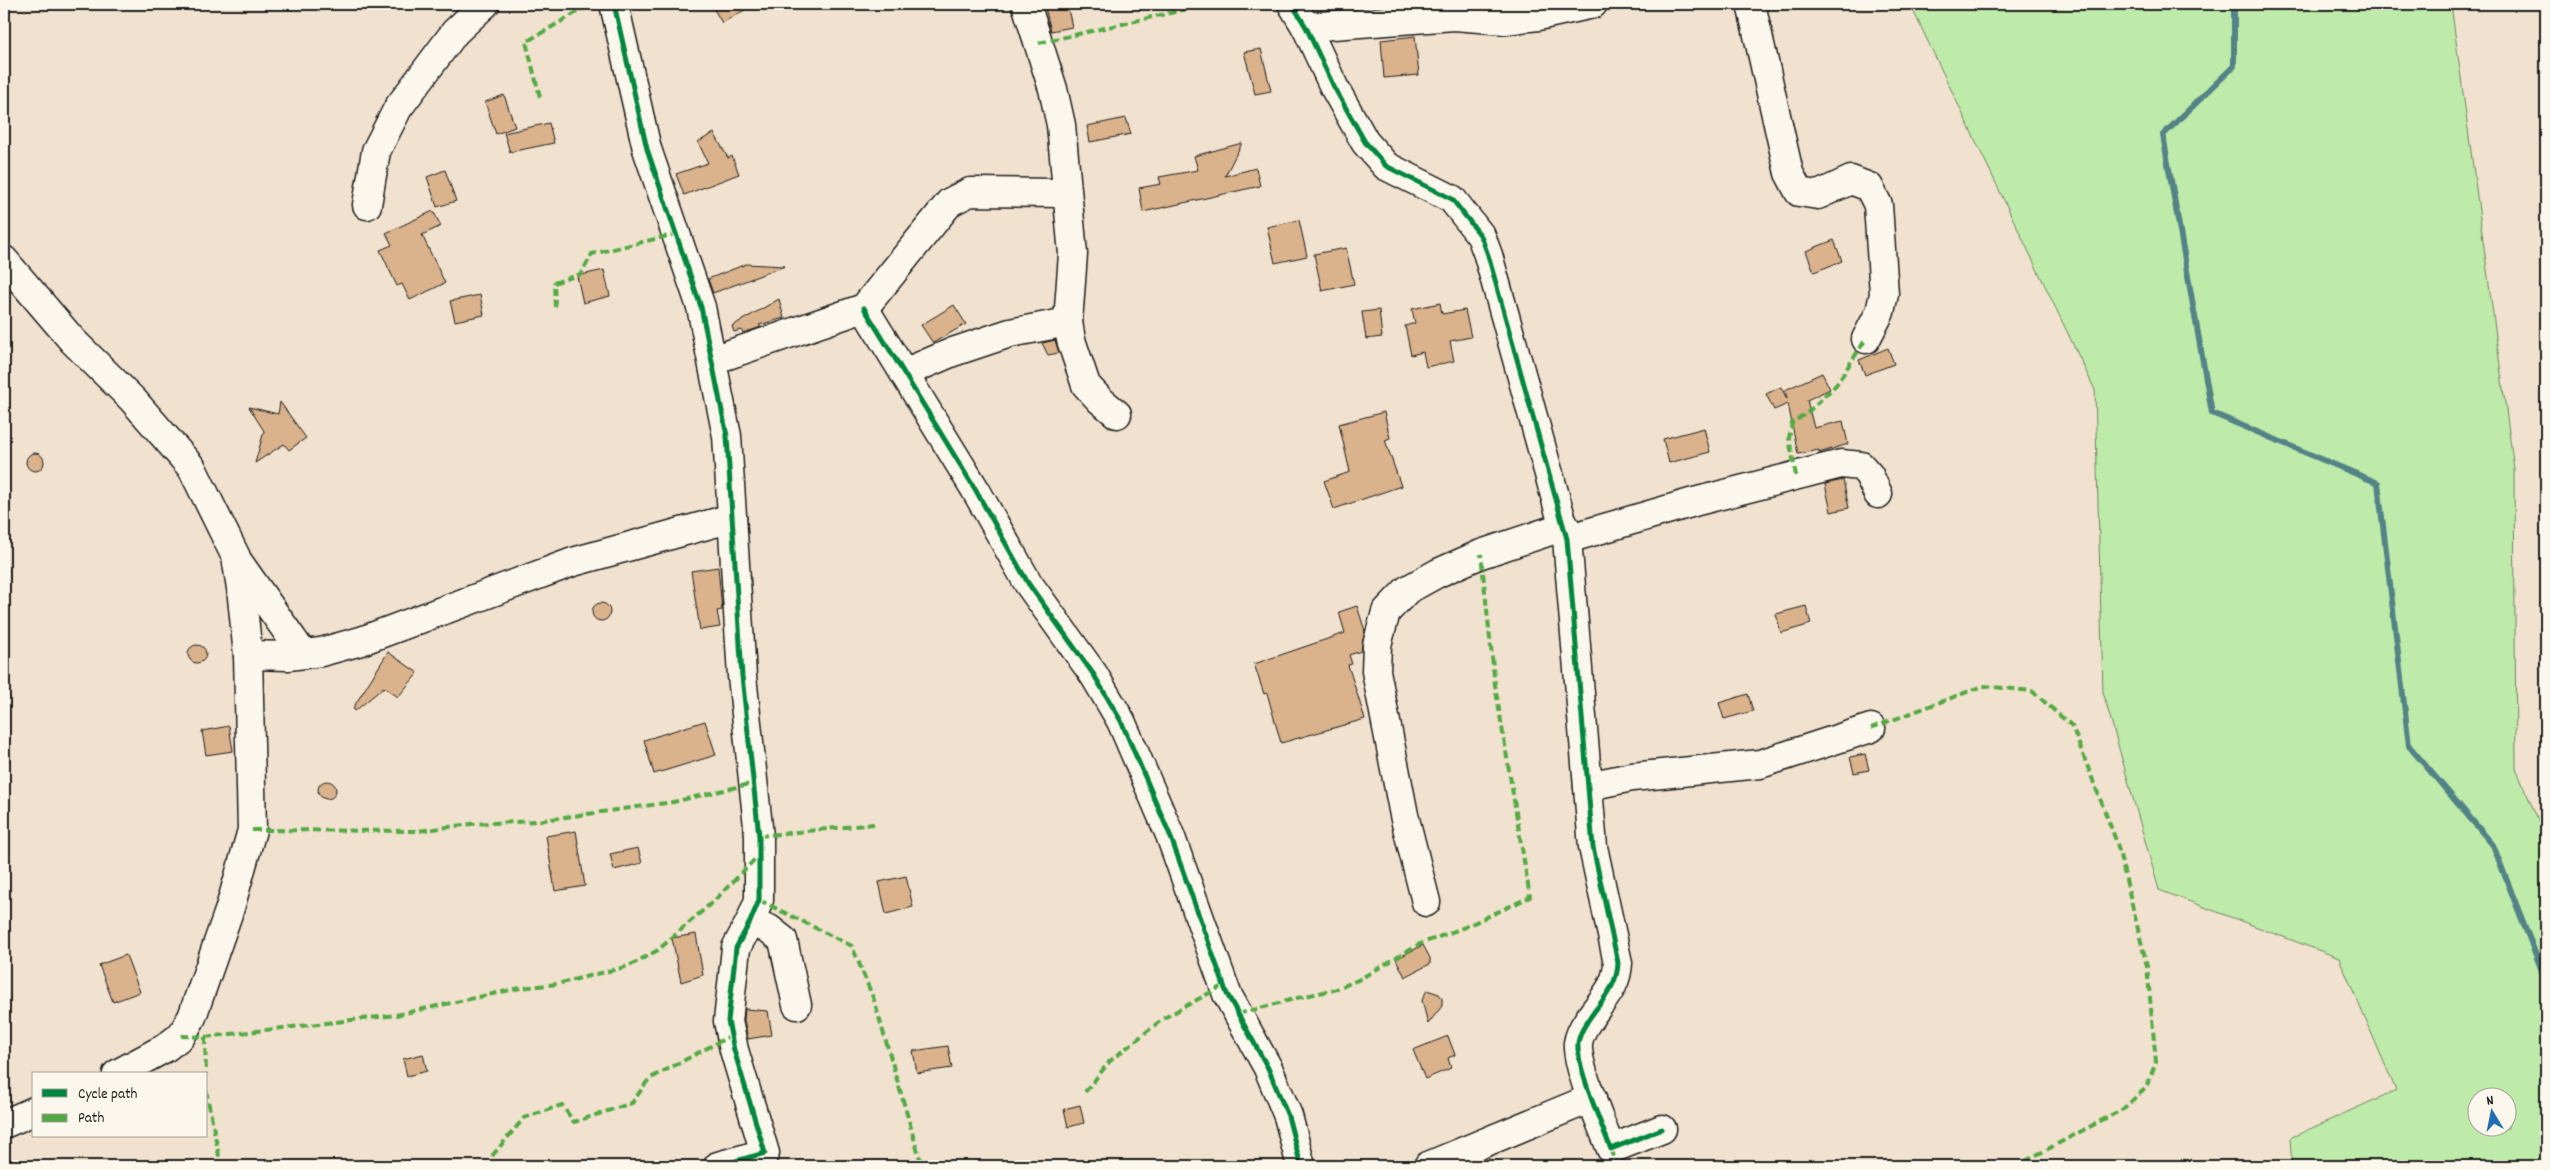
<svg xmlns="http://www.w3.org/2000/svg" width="2550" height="1170" font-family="Dekko,sans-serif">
<rect width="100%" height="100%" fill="#f1e2cf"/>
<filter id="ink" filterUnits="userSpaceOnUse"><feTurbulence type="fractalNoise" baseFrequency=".02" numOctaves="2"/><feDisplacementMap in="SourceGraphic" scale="10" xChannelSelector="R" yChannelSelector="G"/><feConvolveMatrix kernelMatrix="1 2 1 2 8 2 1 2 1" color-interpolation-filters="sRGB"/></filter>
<g filter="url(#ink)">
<path fill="#beeba9" stroke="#6d8462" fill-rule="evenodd" d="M1910 4H2451L2514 469 2516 769 2546 838V1166H2292L2290 1138 2396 1090 2339 958 2159 890 2103 692 2095 390ZM2478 1098H2508V1128H2478Z"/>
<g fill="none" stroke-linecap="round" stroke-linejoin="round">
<path stroke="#538386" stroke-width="6" d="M2234 4V66L2163 135 2212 413 2378 483 2409 746 2493 845 2546 981"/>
</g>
<g fill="#dab28b" stroke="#1c1c1c">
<path d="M711 4H755L722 23Z"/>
<path d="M1044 4H1067L1072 27 1051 31Z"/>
<path d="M1415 36 1419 75 1384 78 1381 40Z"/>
<path d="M1261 49 1271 91 1255 94 1244 52Z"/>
<path d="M504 95 515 127 496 134 485 102Z"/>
<path d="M1126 118 1131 134 1090 142 1087 126Z"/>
<path d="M549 123 554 143 510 152 504 133Z"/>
<path d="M714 133 728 158 732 156 739 174 684 195 676 174 708 163 698 142Z"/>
<path d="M1242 143 1225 176 1256 168 1260 186 1143 212 1139 188 1161 184 1159 177 1198 170 1194 156Z"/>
<path d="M445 170 456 201 437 207 427 177Z"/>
<path d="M433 211 441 226 422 235 445 283 410 300 402 284 397 286 380 250 392 245 386 233Z"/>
<path d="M1299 220 1307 256 1275 263 1267 227Z"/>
<path d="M1834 240 1842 261 1814 272 1806 251Z"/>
<path d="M1346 248 1354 284 1322 291 1314 254Z"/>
<path d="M746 264 785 266 713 293 708 279Z"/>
<path d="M604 270 610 296 583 303 577 276Z"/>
<path d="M480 295 484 315 455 321 450 301Z"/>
<path d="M779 299 784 318 759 325 761 327 743 333 741 330 734 332 732 326Z"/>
<path d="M1440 303 1442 314 1465 310 1471 337 1450 341 1454 361 1426 367 1423 352 1411 355 1405 326 1415 323 1412 309Z"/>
<path d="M954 305 966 324 933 343 921 325Z"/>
<path d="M1379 310 1382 337 1366 339 1362 312Z"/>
<path d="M1055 340 1059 353 1048 355 1042 343Z"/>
<path d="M1888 348 1894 364 1865 375 1859 360Z"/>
<path d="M1822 373 1830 389 1807 400 1814 428 1843 421 1848 444 1819 453V450L1798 454 1788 404 1774 410 1766 394 1781 387 1787 399 1785 390Z"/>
<path d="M280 402 306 438 289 450 284 444 255 463 264 431 249 407 278 414Z"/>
<path d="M1384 412 1390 438 1385 440 1401 486 1334 509 1324 481 1350 472 1339 424Z"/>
<path d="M1704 428 1710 452 1669 463 1663 439Z"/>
<circle cx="35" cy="462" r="9"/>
<path d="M1843 480 1849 508 1831 512 1825 484Z"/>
<path d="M718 567 722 610 717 611 720 627 700 630 691 571Z"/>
<circle cx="601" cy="612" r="9"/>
<path d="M1357 606 1365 631 1361 651 1349 655 1352 664 1348 665 1365 719 1281 743 1267 693 1264 694 1254 664 1345 633 1339 612Z"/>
<path d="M1806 606 1811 624 1781 633 1776 614Z"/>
<circle cx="197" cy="654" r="9"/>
<path d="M388 652 418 673 398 697 384 687 355 711 353 708Z"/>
<path d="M1748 694 1753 711 1724 719 1719 703Z"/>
<path d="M705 721 716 755 654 774 644 740Z"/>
<path d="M229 726 233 751 206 755 202 731Z"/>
<path d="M1865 754 1869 770 1854 773 1850 757Z"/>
<circle cx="327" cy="790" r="9"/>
<path d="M576 831 585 886 555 891 546 836Z"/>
<path d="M638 848 642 863 614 870 610 854Z"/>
<path d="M906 876 913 907 886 914 879 882Z"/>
<path d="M696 934 703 975 681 982 672 938Z"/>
<path d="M1423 945 1430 958V964L1405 977 1396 959Z"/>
<path d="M126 955 140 992 113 1002 99 965Z"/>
<path d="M1427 990 1439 994 1442 998V1006L1428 1024 1422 1000Z"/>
<path d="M745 1009 768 1011 772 1035 748 1039 744 1020Z"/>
<path d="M1448 1036 1455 1055 1448 1058 1451 1068 1425 1079 1413 1050Z"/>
<path d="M948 1046 952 1068 917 1073 913 1051Z"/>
<path d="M423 1054 427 1071 407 1076 403 1059Z"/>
<path d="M1080 1105 1084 1123 1068 1127 1064 1109Z"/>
</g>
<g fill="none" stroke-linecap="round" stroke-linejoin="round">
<defs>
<g id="minor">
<path d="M614 4 647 149 701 307 727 436 742 676 759 836V900L750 922 736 948 728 1021 734 1050 765 1153 718 1166"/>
<path d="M1026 4 1053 89 1061 125 1073 254 1068 322 1071 340 1086 385 1100 400 1117 414"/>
<path d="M1292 4 1306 27 1334 87 1365 142 1386 166 1452 199 1481 236 1488 255 1567 539 1593 847 1618 963C1617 989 1600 1001 1587 1022 1583 1028 1579 1037 1578 1043 1576 1066 1602 1126 1611 1149L1662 1129"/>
<path d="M1751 4 1789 173 1799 192 1818 195 1851 180 1869 187 1878 205 1884 294 1880 312 1866 339"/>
<path d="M1306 27 1454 16 1505 20 1538 16 1593 4"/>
<path d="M367 205 376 151 398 108 455 32 485 4"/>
<path d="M4 260 73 341 133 400 192 468 236 557 241 588 248 655 252 830 230 908 192 1017 181 1036 165 1048 117 1074"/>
<path d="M864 308 975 489 1028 583 1094 675 1121 721 1170 835 1227 994 1268 1068 1288 1116 1301 1166"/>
<path d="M713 360 864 308 950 202 970 192 1066 193"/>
<path d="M904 373 953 352 1010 333 1068 322"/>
<path d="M1567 539 1694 502 1841 464 1861 466 1869 475 1878 494"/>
<path d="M239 563 303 654"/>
<path d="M248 655 288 656 321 652 361 641 573 562 732 518"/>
<path d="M1588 786 1632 777 1760 764 1871 728"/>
<path d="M1426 902 1404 815 1376 671 1377 645 1386 612 1407 590 1438 573 1481 554 1565 526"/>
<path d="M750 922 769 929 783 940 797 1005"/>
<path d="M4 1124 34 1111"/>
<path d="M1428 1166 1592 1098"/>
</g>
</defs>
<use href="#minor" stroke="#1c1c1c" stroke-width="31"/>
<use href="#minor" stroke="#fbf7ec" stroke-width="28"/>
<g stroke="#52a943" stroke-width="4" stroke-dasharray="8 4" stroke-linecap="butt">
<path d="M190 4 192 10"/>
<path d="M1039 43 1209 4"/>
<path d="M540 97 526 42 591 4"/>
<path d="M555 307 554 283 581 274 592 254 676 234"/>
<path d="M1796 476 1789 438 1792 423 1807 413 1836 385 1866 339"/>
<path d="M1871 728 1983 686 2032 691 2072 726 2117 843 2147 966 2156 1062 2146 1088 2123 1109 2016 1166"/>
<path d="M252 830 418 831 471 824 537 821 673 802 754 783"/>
<path d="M759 836 874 824"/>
<path d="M759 900 852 946 874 1000 922 1166"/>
<path d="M1238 1014 1305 996 1334 990 1358 980 1420 944 1465 927 1530 897 1495 685 1481 554"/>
<path d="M181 1036 205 1037 396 1015 520 988 557 984 629 966 658 950 717 898 759 855"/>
<path d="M205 1037 206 1074"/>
<path d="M206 1090 221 1166"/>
<path d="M1085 1092 1110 1061 1164 1018 1224 985"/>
<path d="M1611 1149 1618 1166"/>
<path d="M492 1156 524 1118 562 1105 574 1122 632 1103 649 1079 730 1036"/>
</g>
<defs>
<g id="cycleway">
<path d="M614 4 647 149 701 307 727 436 742 676 759 836V900L750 922 736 948 728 1021 734 1050 765 1153 718 1166"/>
<path d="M1292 4 1306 27 1334 87 1365 142 1386 166 1452 199 1481 236 1488 255 1567 539 1593 847 1618 963C1617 989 1600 1001 1587 1022 1583 1028 1579 1037 1578 1043 1576 1066 1602 1126 1611 1149L1662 1129"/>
<path d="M864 308 975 489 1028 583 1094 675 1121 721 1170 835 1227 994 1268 1068 1288 1116 1301 1166"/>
</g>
</defs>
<use href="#cycleway" stroke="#fbf7ec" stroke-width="8"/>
<use href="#cycleway" stroke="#00873e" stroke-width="5"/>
</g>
</g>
<rect width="2550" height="1170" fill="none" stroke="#fbf7ec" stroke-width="20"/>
<rect x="10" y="10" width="2530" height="1150" fill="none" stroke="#1c1c1c" stroke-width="2" filter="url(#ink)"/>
<rect x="32" y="1072" width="175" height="65" fill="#fbf7ec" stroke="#a29f99"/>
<rect x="42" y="1089" width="25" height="8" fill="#00873e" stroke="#a29f99"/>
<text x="78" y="1098" font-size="15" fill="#1c1c1c">Cycle path</text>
<rect x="42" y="1114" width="25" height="8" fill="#52a943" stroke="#a29f99"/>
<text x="78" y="1122" font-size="15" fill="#1c1c1c">Path</text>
<g transform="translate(2492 1112) rotate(350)"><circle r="24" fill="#fbf7ec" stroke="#a29f99"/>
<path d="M0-4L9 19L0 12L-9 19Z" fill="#1f6fb2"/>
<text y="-8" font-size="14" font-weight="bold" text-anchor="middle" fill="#1c1c1c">N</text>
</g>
</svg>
